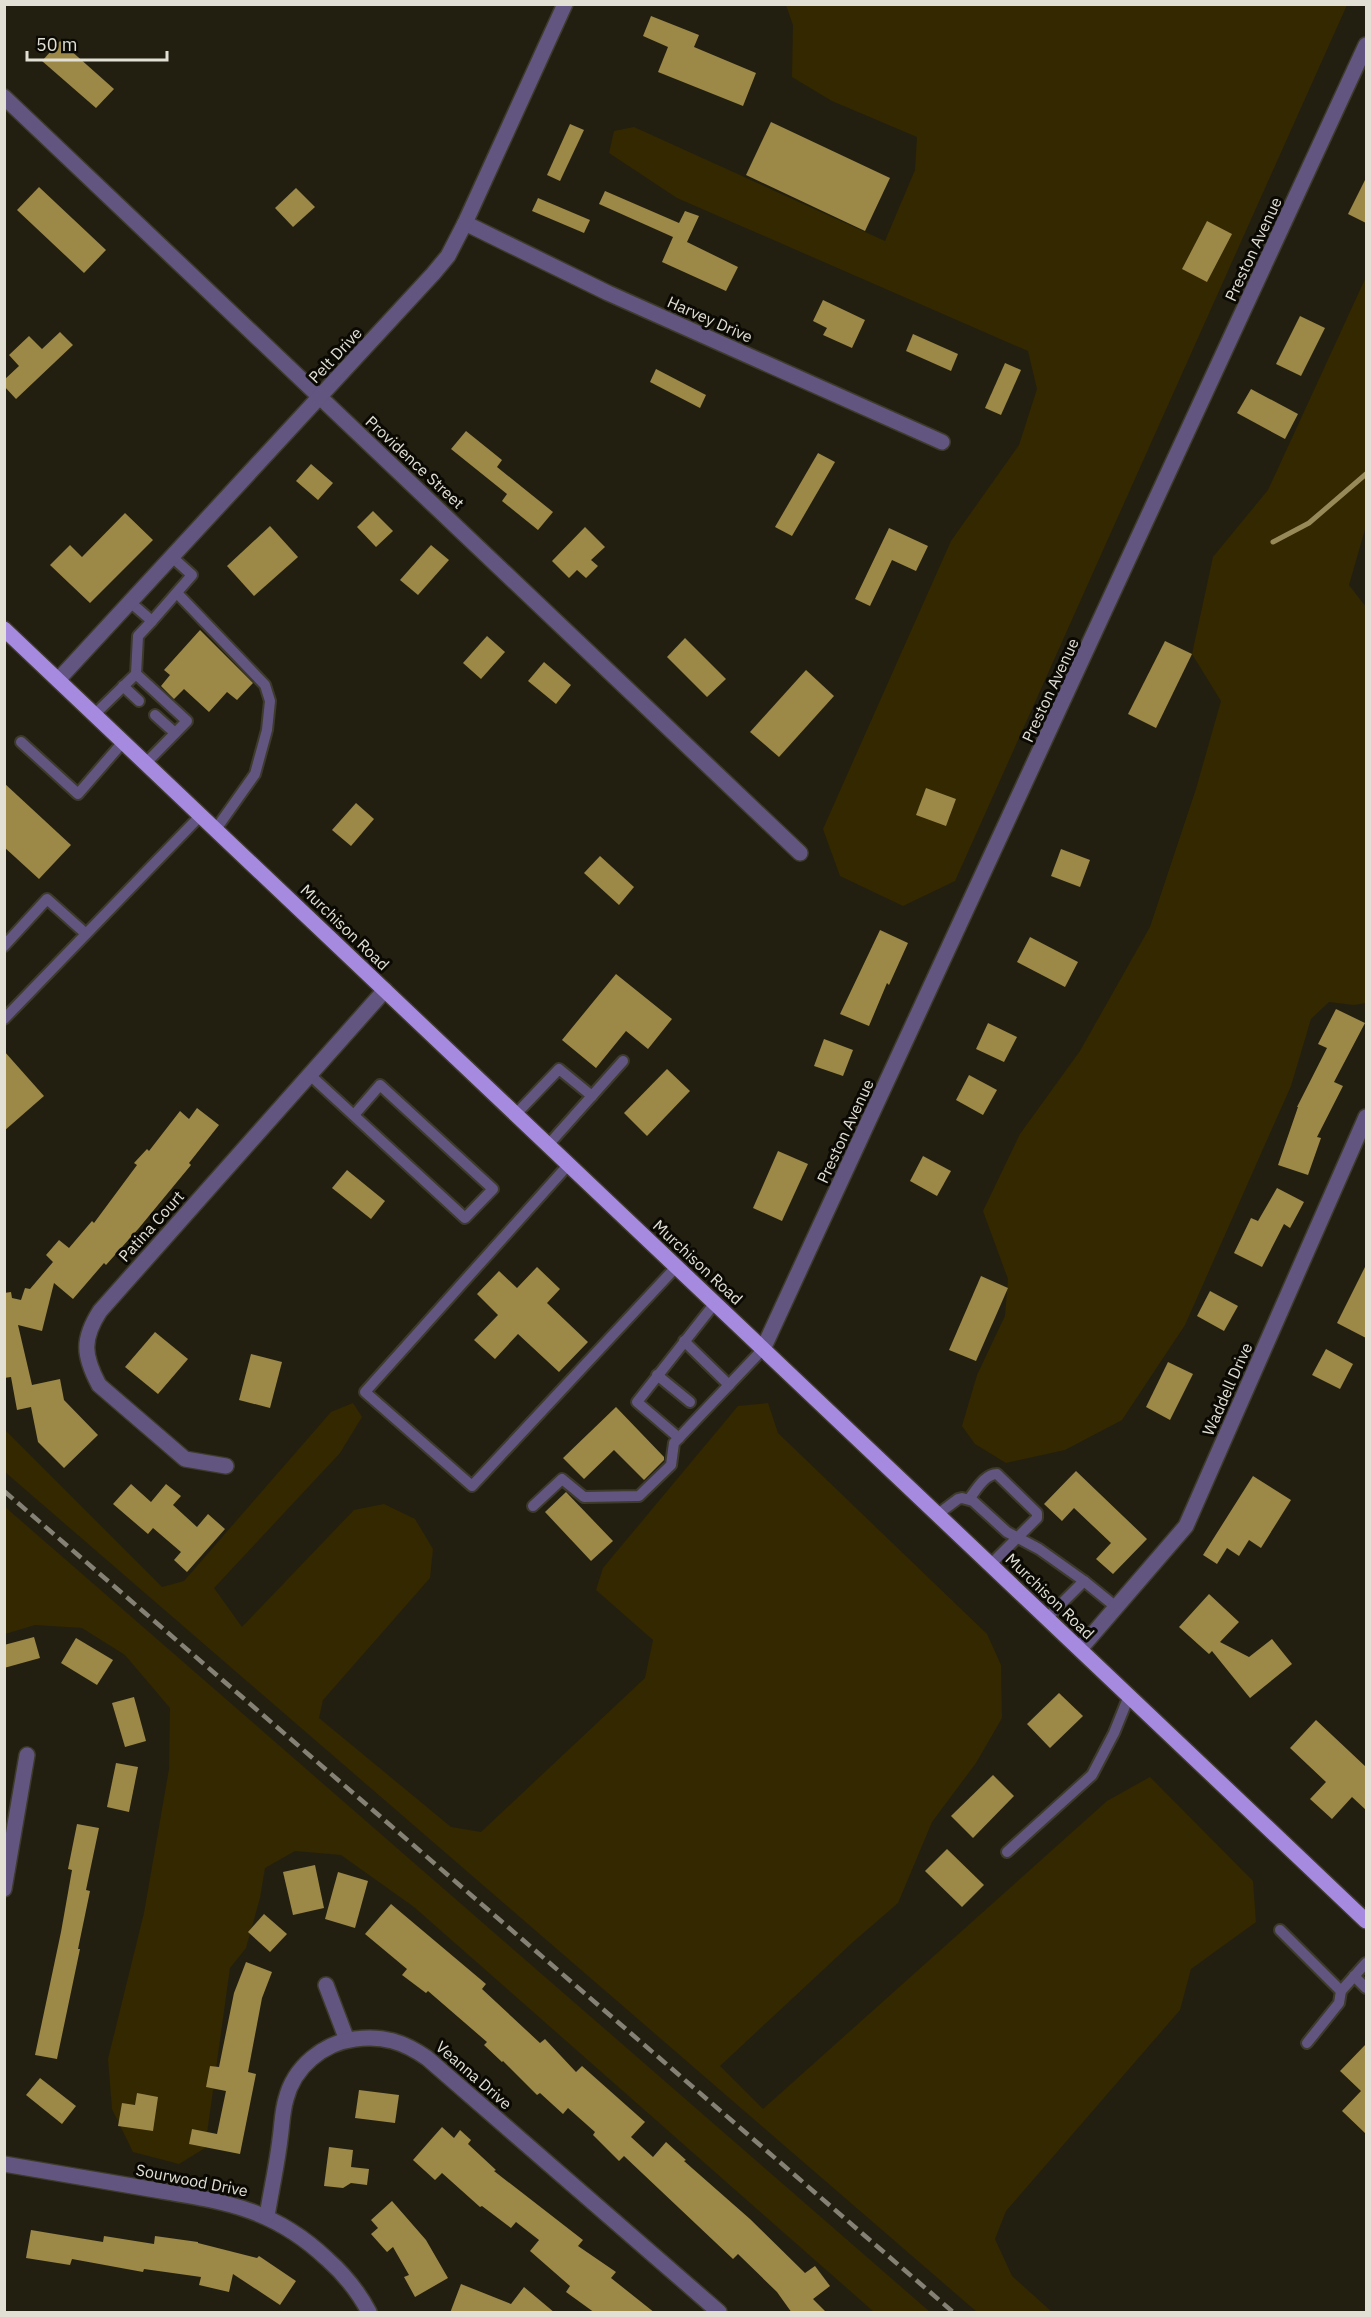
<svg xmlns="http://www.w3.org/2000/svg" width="1371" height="2317" font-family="'IBM Plex Sans',sans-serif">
<rect width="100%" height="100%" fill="#231f10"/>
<g fill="#332800">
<path d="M786 5H1347L955 881 903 906 840 876 823 829 951 541 1019 445 1037 389 1028 351 677 198 609 153 614 131 634 127 885 241 915 170 917 137 832 101 792 77 793 25Z"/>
<path d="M1366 277V526L1349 585 1366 607V1003L1354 1005 1329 1002 1311 1019 1291 1086 1185 1325 1122 1420 1065 1450 1006 1463 975 1444 962 1426 977 1375 1005 1316 1008 1279 983 1211 1020 1134 1080 1051 1150 927 1196 789 1221 701 1192 654 1213 557 1268 490Z"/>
<path d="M353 1403 362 1417 340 1453 214 1588 242 1627 354 1510 384 1504 415 1519 433 1549 430 1578 323 1700 319 1718 451 1827 481 1832 645 1678 653 1640 596 1590 603 1568 738 1406 768 1403 778 1433 987 1634 1001 1665 1002 1718 976 1763 932 1822 898 1903 853 1942 720 2066 763 2109 1107 1801 1150 1777 1253 1881 1256 1922 1191 1969 1180 2010 1006 2211 995 2239 1012 2276 1052 2312H977L5 1472V1430L162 1587 184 1581 331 1412Z"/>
<path d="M4 1506 930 2312H874L414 1907 341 1855 295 1851 265 1868 260 1898 246 1948 230 1968 205 2148 179 2164 133 2152 112 2109 108 2059 144 1913 169 1769 170 1708 125 1655 82 1628 35 1625 5 1634Z"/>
</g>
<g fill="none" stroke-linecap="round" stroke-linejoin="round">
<path stroke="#988a58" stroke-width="5" d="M1273 542 1309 523 1366 474"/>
</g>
<g fill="#9c8847">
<path d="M651 16 699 35 694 47 756 73 743 106 658 72 668 47 643 36Z"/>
<path d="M60 41 114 89 96 108 42 61Z"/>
<path d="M771 122 890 178 865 231 746 175Z"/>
<path d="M570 124 584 130 560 181 547 175Z"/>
<path d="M1366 178V223L1348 214Z"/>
<path d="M39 187 106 250 84 273 17 210Z"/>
<path d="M296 188 315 207 293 227 275 208Z"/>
<path d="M605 191 679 223 685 211 699 216 687 242 738 267 726 291 662 262 673 237 599 204Z"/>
<path d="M538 198 590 220 584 233 532 211Z"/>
<path d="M1207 221 1232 234 1207 282 1182 269Z"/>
<path d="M823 300 865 320 852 348 823 335 827 328 813 321Z"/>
<path d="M1300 316 1325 328 1301 376 1276 364Z"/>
<path d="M60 332 73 345 16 399 4 386V380L19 366 9 355 29 336 42 349Z"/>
<path d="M913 334 958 354 951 371 906 351Z"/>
<path d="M1005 363 1021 370 1001 415 985 408Z"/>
<path d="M656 369 706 395 700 408 650 382Z"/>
<path d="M1251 389 1298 414 1285 439 1237 413Z"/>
<path d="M466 431 502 460 497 467 553 512 538 530 502 501 507 494 451 449Z"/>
<path d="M818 453 835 462 792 536 775 527Z"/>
<path d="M311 464 333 483 318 500 296 481Z"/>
<path d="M373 511 393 531 376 547 357 527Z"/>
<path d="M125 513 153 540 90 603 50 565 70 545 82 557Z"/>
<path d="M270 526 298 557 254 596 227 566Z"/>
<path d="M585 527 605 547 591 560 598 566 586 578 577 570 569 578 552 561Z"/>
<path d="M889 528 928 546 916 571 892 560 870 606 855 599Z"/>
<path d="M431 545 449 560 418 595 400 580Z"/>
<path d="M200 630 253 683 237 700 227 692 209 712 184 689 174 699 161 686 170 675 164 670Z"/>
<path d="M487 636 505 652 481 679 463 663Z"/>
<path d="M685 638 726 679 707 697 667 657Z"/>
<path d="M1165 641 1192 654 1156 728 1128 714Z"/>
<path d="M544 662 571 685 556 704 528 681Z"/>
<path d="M806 670 834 696 779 757 750 732Z"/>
<path d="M4 783 71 845 39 879 4 847Z"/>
<path d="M926 788 956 799 946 826 916 815Z"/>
<path d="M356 803 374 819 351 846 332 830Z"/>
<path d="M1061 849 1090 860 1080 887 1051 876Z"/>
<path d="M600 856 634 887 619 905 584 873Z"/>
<path d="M880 930 908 943 889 985 887 983 869 1026 840 1014Z"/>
<path d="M1030 937 1078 962 1065 987 1017 962Z"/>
<path d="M616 974 672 1019 648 1049 626 1031 596 1068 562 1040Z"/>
<path d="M1336 1009 1365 1023 1334 1082 1343 1086 1317 1137 1321 1138 1308 1175 1278 1165 1298 1107H1297L1327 1048 1318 1044Z"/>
<path d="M988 1023 1017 1037 1004 1062 976 1049Z"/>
<path d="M824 1039 853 1050 843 1076 814 1066Z"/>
<path d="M4 1051 44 1096 4 1131Z"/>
<path d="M667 1069 690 1091 647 1136 624 1113Z"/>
<path d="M969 1075 997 1090 983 1115 956 1100Z"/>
<path d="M197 1108 219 1125 189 1163 191 1165 139 1228 106 1265 104 1263 73 1299 54 1283 42 1331 18 1325 32 1385 60 1379 64 1400 98 1435 64 1468 38 1442 31 1407 17 1410 11 1377 4 1378V1293L11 1292 12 1298 21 1300 25 1288 30 1289 53 1262 46 1255 59 1240 69 1248 92 1221 94 1223 137 1165 134 1163 147 1149 149 1151 180 1111 189 1119Z"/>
<path d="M778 1151 808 1164 782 1221 753 1208Z"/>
<path d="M923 1156 951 1171 937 1196 910 1181Z"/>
<path d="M347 1170 385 1201 371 1219 332 1188Z"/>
<path d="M1277 1188 1304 1202 1290 1228 1284 1224 1262 1267 1234 1253 1251 1218 1258 1221Z"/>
<path d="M1366 1265V1338L1337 1323Z"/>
<path d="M537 1267 560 1289 547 1303 588 1342 559 1372 518 1334 495 1359 474 1340 498 1315 477 1294 499 1271 517 1288Z"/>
<path d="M981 1276 1008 1288 976 1361 949 1350Z"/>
<path d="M1210 1291 1238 1306 1224 1331 1197 1316Z"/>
<path d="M155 1332 188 1359 158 1394 125 1367Z"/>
<path d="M1326 1349 1353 1364 1340 1389 1312 1375Z"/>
<path d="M251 1354 282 1362 270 1408 239 1400Z"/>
<path d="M1168 1362 1193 1374 1170 1420 1146 1407Z"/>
<path d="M616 1407 664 1457V1460L644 1480 614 1450 584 1479 563 1458Z"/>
<path d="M1076 1471 1147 1539 1113 1574 1096 1559 1111 1543 1074 1508 1062 1521 1044 1504Z"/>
<path d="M1253 1476 1291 1500 1261 1548 1249 1540 1239 1556 1227 1548 1217 1564 1203 1555Z"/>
<path d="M131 1484 151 1502 166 1484 181 1496 173 1505 197 1527 208 1514 225 1529 187 1572 174 1560 181 1552 153 1528 148 1534 113 1504Z"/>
<path d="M566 1492 613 1541 591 1561 545 1512Z"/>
<path d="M1209 1594 1239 1622 1220 1642 1249 1657 1272 1639 1292 1664 1250 1698 1212 1651 1209 1654 1179 1627Z"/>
<path d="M34 1637 40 1658 4 1668V1645Z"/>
<path d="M76 1638 113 1660 97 1685 61 1663Z"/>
<path d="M1059 1693 1083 1716 1050 1748 1027 1724Z"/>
<path d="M134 1697 146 1741 125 1747 112 1703Z"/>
<path d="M1316 1720 1366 1767V1810L1352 1797 1332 1819 1310 1799 1326 1782 1290 1748Z"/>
<path d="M116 1763 138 1767 129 1812 107 1807Z"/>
<path d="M993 1775 1014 1796 973 1838 951 1816Z"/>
<path d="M77 1824 99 1828 86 1890 90 1891 78 1949H80L57 2059 35 2055 61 1932 72 1870 68 1869Z"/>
<path d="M947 1849 984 1885 962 1907 925 1871Z"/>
<path d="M315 1865 324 1908 293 1915 283 1872Z"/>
<path d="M338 1872 368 1881 355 1928 325 1919Z"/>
<path d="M391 1904 486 1984 482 1989 540 2043 545 2039 576 2072 582 2066 645 2122 631 2137 653 2157 666 2142 686 2160 684 2161 750 2219 805 2273 815 2266 830 2286 813 2299 827 2313H792L777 2292 738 2254 733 2259 624 2156 619 2161 593 2135 595 2132 568 2108 563 2114 540 2093 537 2095 503 2061 502 2062 484 2045 487 2042 428 1991 426 1993 402 1975 407 1969 365 1934Z"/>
<path d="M264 1914 287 1934 270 1952 248 1932Z"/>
<path d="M246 1962 272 1972 262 1998 248 2072 256 2074 240 2154 189 2144 192 2129 217 2134 226 2091 206 2087 210 2066 219 2067 234 1993Z"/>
<path d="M1366 2044V2134L1342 2111 1361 2091 1340 2071Z"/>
<path d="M40 2078 76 2106 62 2124 26 2095Z"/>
<path d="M359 2090 399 2095 395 2123 355 2118Z"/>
<path d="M137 2093 158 2097 153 2131 118 2126 122 2103 135 2105Z"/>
<path d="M442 2127 454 2138 460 2130 471 2140 468 2144 496 2170 494 2171 583 2240 578 2246 616 2272 611 2278 655 2313H595L566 2292 570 2286 530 2251 539 2240 516 2222 511 2228 482 2206 480 2207 442 2173 435 2180 413 2160Z"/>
<path d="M329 2147 353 2150 351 2167 369 2169 367 2185 351 2183 343 2188 324 2186Z"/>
<path d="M392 2201 426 2240 448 2278 415 2297 404 2277 409 2275 393 2247 387 2252 371 2234 378 2228 371 2220Z"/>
<path d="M31 2230 103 2242 104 2236 154 2244 155 2236 198 2242V2243L257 2258 259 2256 296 2281 280 2305 233 2274 229 2292 199 2285 201 2277 144 2269 143 2272 72 2259 70 2265 26 2258Z"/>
<path d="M461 2284 511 2304 524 2287 555 2313H450Z"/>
</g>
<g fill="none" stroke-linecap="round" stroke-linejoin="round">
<defs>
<g id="lane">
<path d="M177 593 265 685 270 701 267 730 255 774 216 829"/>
<path d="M130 602 152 621 138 636 136 674"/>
<path d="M152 621 192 575 172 557"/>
<path d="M123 686 139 701"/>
<path d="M95 714 136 674 187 721 146 763"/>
<path d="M155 715 175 733"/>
<path d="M21 742 78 794 123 742"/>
<path d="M4 946 47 899 85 933"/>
<path d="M4 1019 201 815"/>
<path d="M310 1075 465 1218 493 1189 380 1085 354 1115"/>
<path d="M517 1113 559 1069 592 1096"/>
<path d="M549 1144 623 1061"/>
<path d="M569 1164 365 1392 472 1486 677 1266"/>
<path d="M684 1341 729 1385"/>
<path d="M657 1375 690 1402"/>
<path d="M679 1438 637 1402 715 1303"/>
<path d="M969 1499C977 1489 985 1474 997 1474L1037 1513V1518L991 1564"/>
<path d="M533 1506 562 1479 584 1497 639 1496 671 1465 674 1443 763 1349"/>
<path d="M938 1514 958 1499 962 1498 973 1501 1007 1532 1039 1549 1084 1581 1116 1607"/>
<path d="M1047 1618 1084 1581"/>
<path d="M1007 1852 1092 1775 1114 1733 1129 1696"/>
<path d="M1280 1930 1341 1991"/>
<path d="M1354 1976 1366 1988"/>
<path d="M1307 2043 1339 2003 1341 1991 1366 1963"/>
</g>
<g id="street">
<path d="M4 97 800 853"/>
<path d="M465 223 608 293 942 442"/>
<path d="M58 680 433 274 448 256 465 223 565 4"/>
<path d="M763 1349 1366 45"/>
<path d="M226 1466 185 1459 99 1385C83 1355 82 1339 100 1311L385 990"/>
<path d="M1080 1649 1186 1526 1366 1117"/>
<path d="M4 1889 27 1755"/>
<path d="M326 1985 347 2040"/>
<path d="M4 2164C51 2172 97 2180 144 2188 218 2201 270 2205 327 2259 344 2274 359 2293 369 2312"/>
<path d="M267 2216C271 2191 277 2165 280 2139 282 2126 282 2112 286 2099 294 2067 323 2043 355 2039 383 2035 404 2042 427 2058L719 2312"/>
</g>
<path id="primary" d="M4 629 1366 1921"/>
</defs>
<use href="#lane" stroke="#3e3a2c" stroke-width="14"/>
<use href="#street" stroke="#3e3a2c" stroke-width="18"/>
<use href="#primary" stroke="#3e3a2c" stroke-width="18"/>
<use href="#lane" stroke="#62557f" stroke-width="10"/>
<use href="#street" stroke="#62557f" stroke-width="15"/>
<use href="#primary" stroke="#a68ae0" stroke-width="15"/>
<path stroke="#858175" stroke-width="4.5" stroke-dasharray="12 6" stroke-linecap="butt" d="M4 1491 953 2312"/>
</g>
<g text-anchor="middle" stroke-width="6" stroke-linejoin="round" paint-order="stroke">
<g font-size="16" fill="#e2dfd5" stroke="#0b0904">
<text transform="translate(1253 249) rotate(-65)" y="6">Preston Avenue</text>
<text transform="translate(710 319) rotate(24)" y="6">Harvey Drive</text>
<text transform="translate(335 355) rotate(-47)" y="6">Pelt Drive</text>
<text transform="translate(415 462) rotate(43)" y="6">Providence Street</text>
<text transform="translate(1050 690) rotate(-65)" y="6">Preston Avenue</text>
<text transform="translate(345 927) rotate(44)" y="6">Murchison Road</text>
<text transform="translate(845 1131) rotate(-65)" y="6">Preston Avenue</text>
<text transform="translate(151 1226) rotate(-48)" y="6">Patina Court</text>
<text transform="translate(698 1262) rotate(43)" y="6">Murchison Road</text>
<text transform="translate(1227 1389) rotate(-66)" y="6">Waddell Drive</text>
<text transform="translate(1050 1596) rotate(44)" y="6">Murchison Road</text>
<text transform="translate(474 2075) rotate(41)" y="6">Veanna Drive</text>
<text transform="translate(192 2180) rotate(11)" y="6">Sourwood Drive</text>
</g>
</g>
<rect width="1371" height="2317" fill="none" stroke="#e2dfd5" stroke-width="12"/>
<path d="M27 51v9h140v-9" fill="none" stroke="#e2dfd5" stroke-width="3"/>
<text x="36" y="51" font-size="18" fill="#e2dfd5" stroke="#0b0904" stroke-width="4.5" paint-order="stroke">50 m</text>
</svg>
